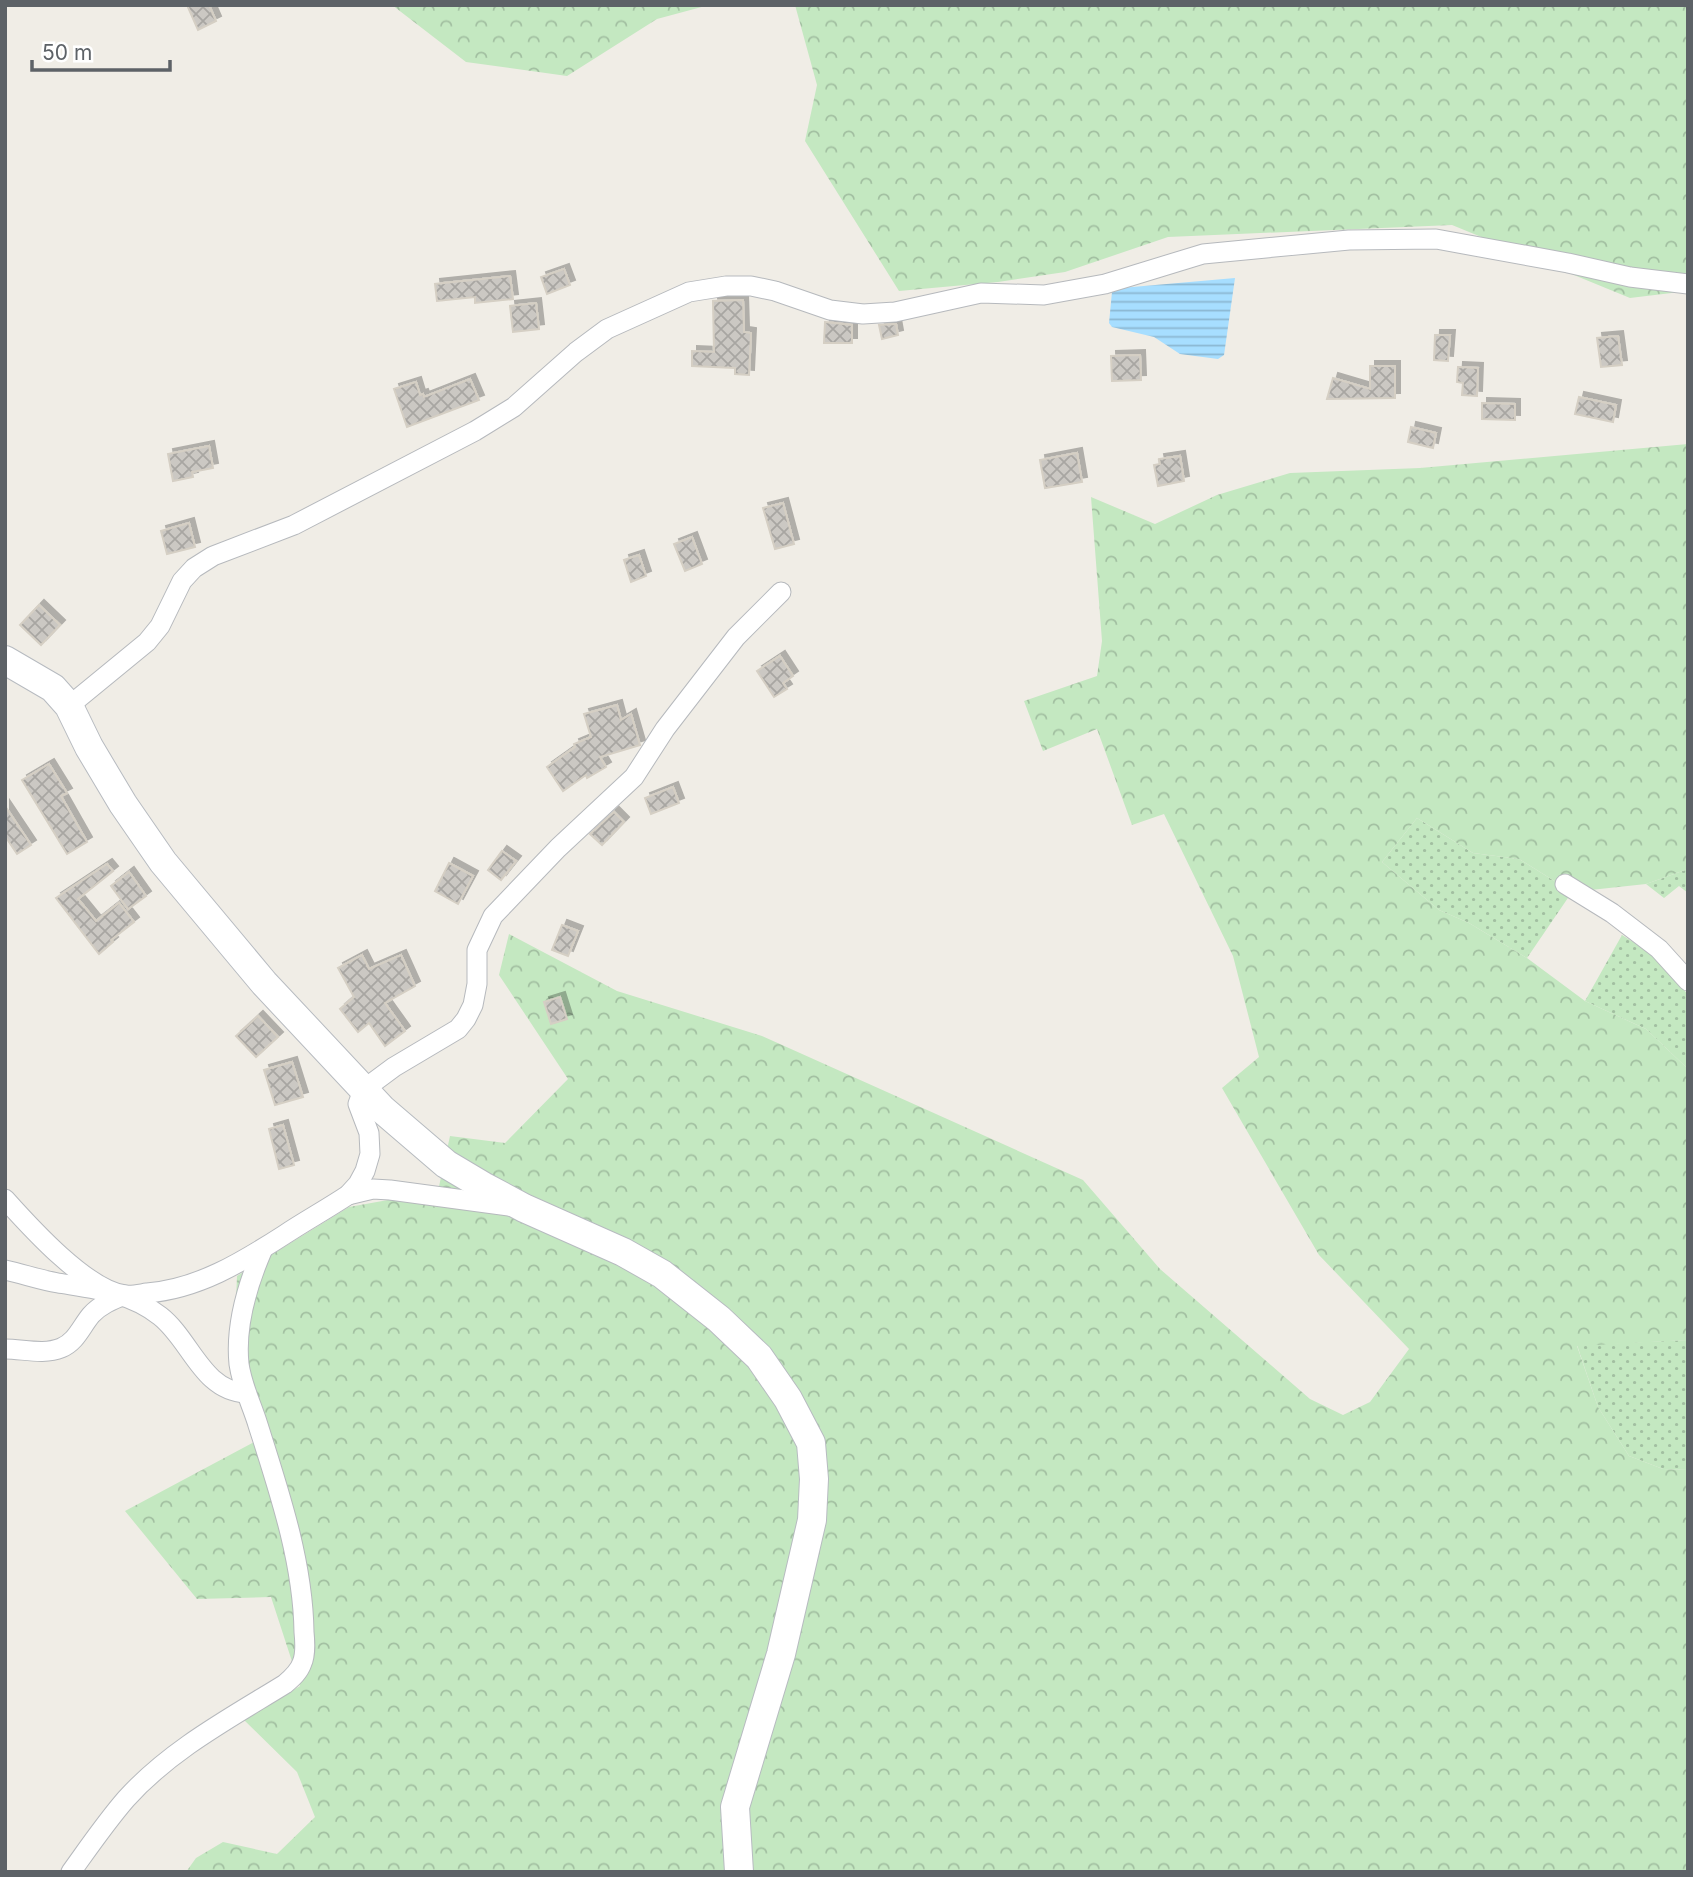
<svg xmlns="http://www.w3.org/2000/svg" width="1693" height="1877" font-family="Inter,sans-serif">
<defs>
<pattern id="green-dots" width="8" height="8" patternUnits="userSpaceOnUse" patternTransform="scale(1.75)"><rect width="8" height="8" fill="#c4e8c1"/><path d="M2 2h.1M6 6h.1" fill="none" stroke="#a2bfa1" stroke-width="1.8" stroke-linecap="round"/></pattern>
<pattern id="forest-crowns" width="20" height="18" patternUnits="userSpaceOnUse" patternTransform="scale(1.75)"><rect width="20" height="18" fill="#c4e8c1"/><path d="M2 6a3 3 0 1 1 6 0M12 15a3 3 0 1 1 6 0" fill="none" stroke="#a2bfa1"/></pattern>
<pattern id="water-rules" width="6" height="5" patternUnits="userSpaceOnUse" patternTransform="scale(1.75)"><rect width="6" height="5" fill="#a7deff"/><path d="M0 2.5h6" fill="none" stroke="#8bb7d2"/></pattern>
<pattern id="building-cross-hatch" width="8" height="8" patternUnits="userSpaceOnUse" patternTransform="scale(1.75)"><rect width="8" height="8" fill="#cbc8c3"/><path d="M0 0l8 8M0 8l8-8" fill="none" stroke="#a8a6a2"/></pattern>
<filter id="shadow"><feDropShadow dx="5" dy="-5" stdDeviation="0" flood-color="#0004"/></filter>
</defs>
<rect width="100%" height="100%" fill="#f0ede6"/>
<g fill="url(#green-dots)">
<path d="M1417 818 1473 853 1519 859 1572 892 1527 958 1469 923 1439 910 1382 862Z"/>
<path d="M1688 869V893L1679 886 1664 898 1646 884Z"/>
<path d="M1622 935 1660 959 1688 995V1069L1646 1029 1585 1001Z"/>
<path d="M1688 1340V1470L1663 1469 1629 1456 1598 1407 1577 1345Z"/>
</g>
<g fill="url(#forest-crowns)">
<path d="M392 5H709L657 19 567 76 466 62Z"/>
<path d="M795 5H1688V291L1630 298 1452 225 1168 237 1065 272 998 282 899 291 805 141 817 85Z"/>
<path d="M1688 444V869L1646 884 1572 892 1519 859 1473 853 1417 818 1382 862 1439 910 1469 923 1527 958 1585 1001 1646 1029 1688 1069V1340L1577 1346 1598 1407 1629 1456 1663 1469 1688 1470V1872H186L196 1858 223 1842 277 1854 315 1817 297 1772 244 1720 300 1686 271 1597 197 1599 125 1511 271 1433 240 1387 235 1326 237 1276 349 1207 438 1191 450 1136 505 1143 568 1079 499 975 509 934 617 991 762 1036 1083 1180 1160 1269 1310 1399 1343 1415 1370 1402 1409 1349 1319 1255 1222 1088 1259 1057 1233 956 1164 814 1132 825 1097 729 1043 751 1024 701 1097 676 1102 641 1091 497 1155 524 1217 495 1290 473 1420 468Z"/>
</g>
<path fill="url(#water-rules)" d="M1235 278 1224 355 1218 359 1180 354 1154 337 1112 327 1109 323 1112 292 1121 288Z"/>
<g fill="url(#building-cross-hatch)" stroke="#d5cfc4" stroke-width="2" filter="url(#shadow)">
<path d="M187 5H209L216 21 198 30Z"/>
<path d="M564 269 570 285 547 294 541 277Z"/>
<path d="M510 276 513 299 475 303V297L437 301 435 284Z"/>
<path d="M743 300 744 332 751 333 749 375 735 374V368L692 366V351L714 352 713 301Z"/>
<path d="M536 303 539 329 513 332 510 306Z"/>
<path d="M825 322 852 325V343H824Z"/>
<path d="M896 324 898 335 882 339 879 325Z"/>
<path d="M1435 335H1450L1448 361 1434 360Z"/>
<path d="M1618 336 1622 365 1601 367 1597 338Z"/>
<path d="M1140 355 1141 380 1112 381 1111 356Z"/>
<path d="M1370 366H1395V398L1327 399 1333 378 1370 389Z"/>
<path d="M1458 367 1478 368 1477 396 1462 395 1463 383 1457 382Z"/>
<path d="M470 379 479 400 407 427 394 389 416 382 420 395 423 394 424 397Z"/>
<path d="M1579 397 1616 405 1613 422 1575 414Z"/>
<path d="M1482 403 1515 404V420L1482 419Z"/>
<path d="M1411 427 1436 433 1433 448 1408 442Z"/>
<path d="M209 446 213 468 192 472 193 477 173 481 168 454Z"/>
<path d="M1077 453 1082 482 1045 488 1040 460Z"/>
<path d="M1180 456 1184 481 1158 486 1154 465 1160 464 1159 459Z"/>
<path d="M783 503 794 544 775 549 763 508Z"/>
<path d="M189 523 195 547 167 554 161 531Z"/>
<path d="M692 537 702 564 685 571 674 544Z"/>
<path d="M639 555 646 576 631 582 624 560Z"/>
<path d="M39 605 60 625 41 645 20 625Z"/>
<path d="M780 656 793 676 783 683 787 689 774 697 757 671Z"/>
<path d="M617 705 621 720 631 714 640 745 600 757 606 767 587 778 586 775 563 791 547 767 575 747 574 744 591 737 584 714Z"/>
<path d="M49 764 67 793 61 796 87 842 67 854 22 780Z"/>
<path d="M673 787 679 803 651 814 645 798Z"/>
<path d="M5 806 31 845 17 854 5 836Z"/>
<path d="M614 812 624 822 602 845 590 834Z"/>
<path d="M502 851 516 861 501 880 488 870Z"/>
<path d="M449 863 473 876 458 904 435 891Z"/>
<path d="M107 864 113 871 78 899 96 921 119 903 134 922 111 940 113 942 99 954 56 898Z"/>
<path d="M129 872 146 896 128 909 111 886Z"/>
<path d="M562 925 578 931 568 956 552 950Z"/>
<path d="M362 955 369 969 401 955 415 986 385 1003 405 1031 385 1046 369 1023 358 1032 340 1009 354 997 338 968Z"/>
<path d="M560 997 567 1019 551 1024 544 1002Z"/>
<path d="M258 1016 278 1037 256 1057 236 1036Z"/>
<path d="M292 1062 303 1097 275 1105 264 1070Z"/>
<path d="M283 1125 294 1165 279 1169 269 1129Z"/>
</g>
<g fill="none" stroke-linecap="round" stroke-linejoin="round">
<defs>
<g id="street">
<path d="M69 706 147 642 160 626 182 581 194 568 213 556 294 525 475 431 514 407 576 352 607 329 689 292 726 286H751L775 291 830 310 863 314 895 312 981 293 1044 295 1105 284 1203 254 1349 240 1436 239 1568 263 1630 277 1688 284"/>
<path d="M1565 884 1612 913 1659 949 1688 981"/>
<path d="M348 1195 373 1189 390 1190 509 1206"/>
<path d="M5 1199C31 1228 87 1290 125 1295 132 1296 140 1294 147 1293 198 1289 242 1262 284 1235 305 1221 327 1209 348 1195L358 1184 365 1171 370 1154 369 1133 358 1104 363 1090 394 1067 458 1029 466 1019 473 1005 477 984V950L493 916 558 848 634 777 665 729 736 637 781 592"/>
<path d="M5 1270C23 1274 41 1280 58 1283 95 1289 130 1292 160 1316 191 1340 202 1391 246 1393"/>
<path d="M5 1349C23 1349 44 1355 61 1348 76 1342 81 1327 91 1315 100 1305 112 1300 125 1295"/>
<path d="M71 1872C89 1847 106 1822 126 1799 170 1750 230 1718 285 1684 292 1678 299 1672 302 1663 306 1654 305 1642 304 1632 303 1562 279 1491 258 1425 252 1405 242 1386 239 1364 235 1325 247 1286 262 1251"/>
</g>
<path id="secondary" d="M5 660 53 688 69 706 89 747 123 804 163 862 264 983 383 1110 446 1164 483 1186 524 1208 623 1252 662 1274 719 1319 759 1357 788 1399 811 1443 814 1479 812 1520 781 1654 735 1807 739 1872"/>
</defs>
<use href="#street" stroke="#b6b9bd" stroke-width="21"/>
<use href="#secondary" stroke="#b7bbc0" stroke-width="30"/>
<use href="#street" stroke="#fff" stroke-width="19"/>
<use href="#secondary" stroke="#fff" stroke-width="28"/>
</g>
<rect width="1693" height="1877" fill="none" stroke="#5d6267" stroke-width="14"/>
<path d="M32 60v10h138v-10" fill="none" stroke="#5d6267" stroke-width="3.5"/>
<text x="42" y="60" font-size="21" fill="#5d6267" stroke="#ffffff" stroke-width="5" paint-order="stroke">50 m</text>
</svg>
